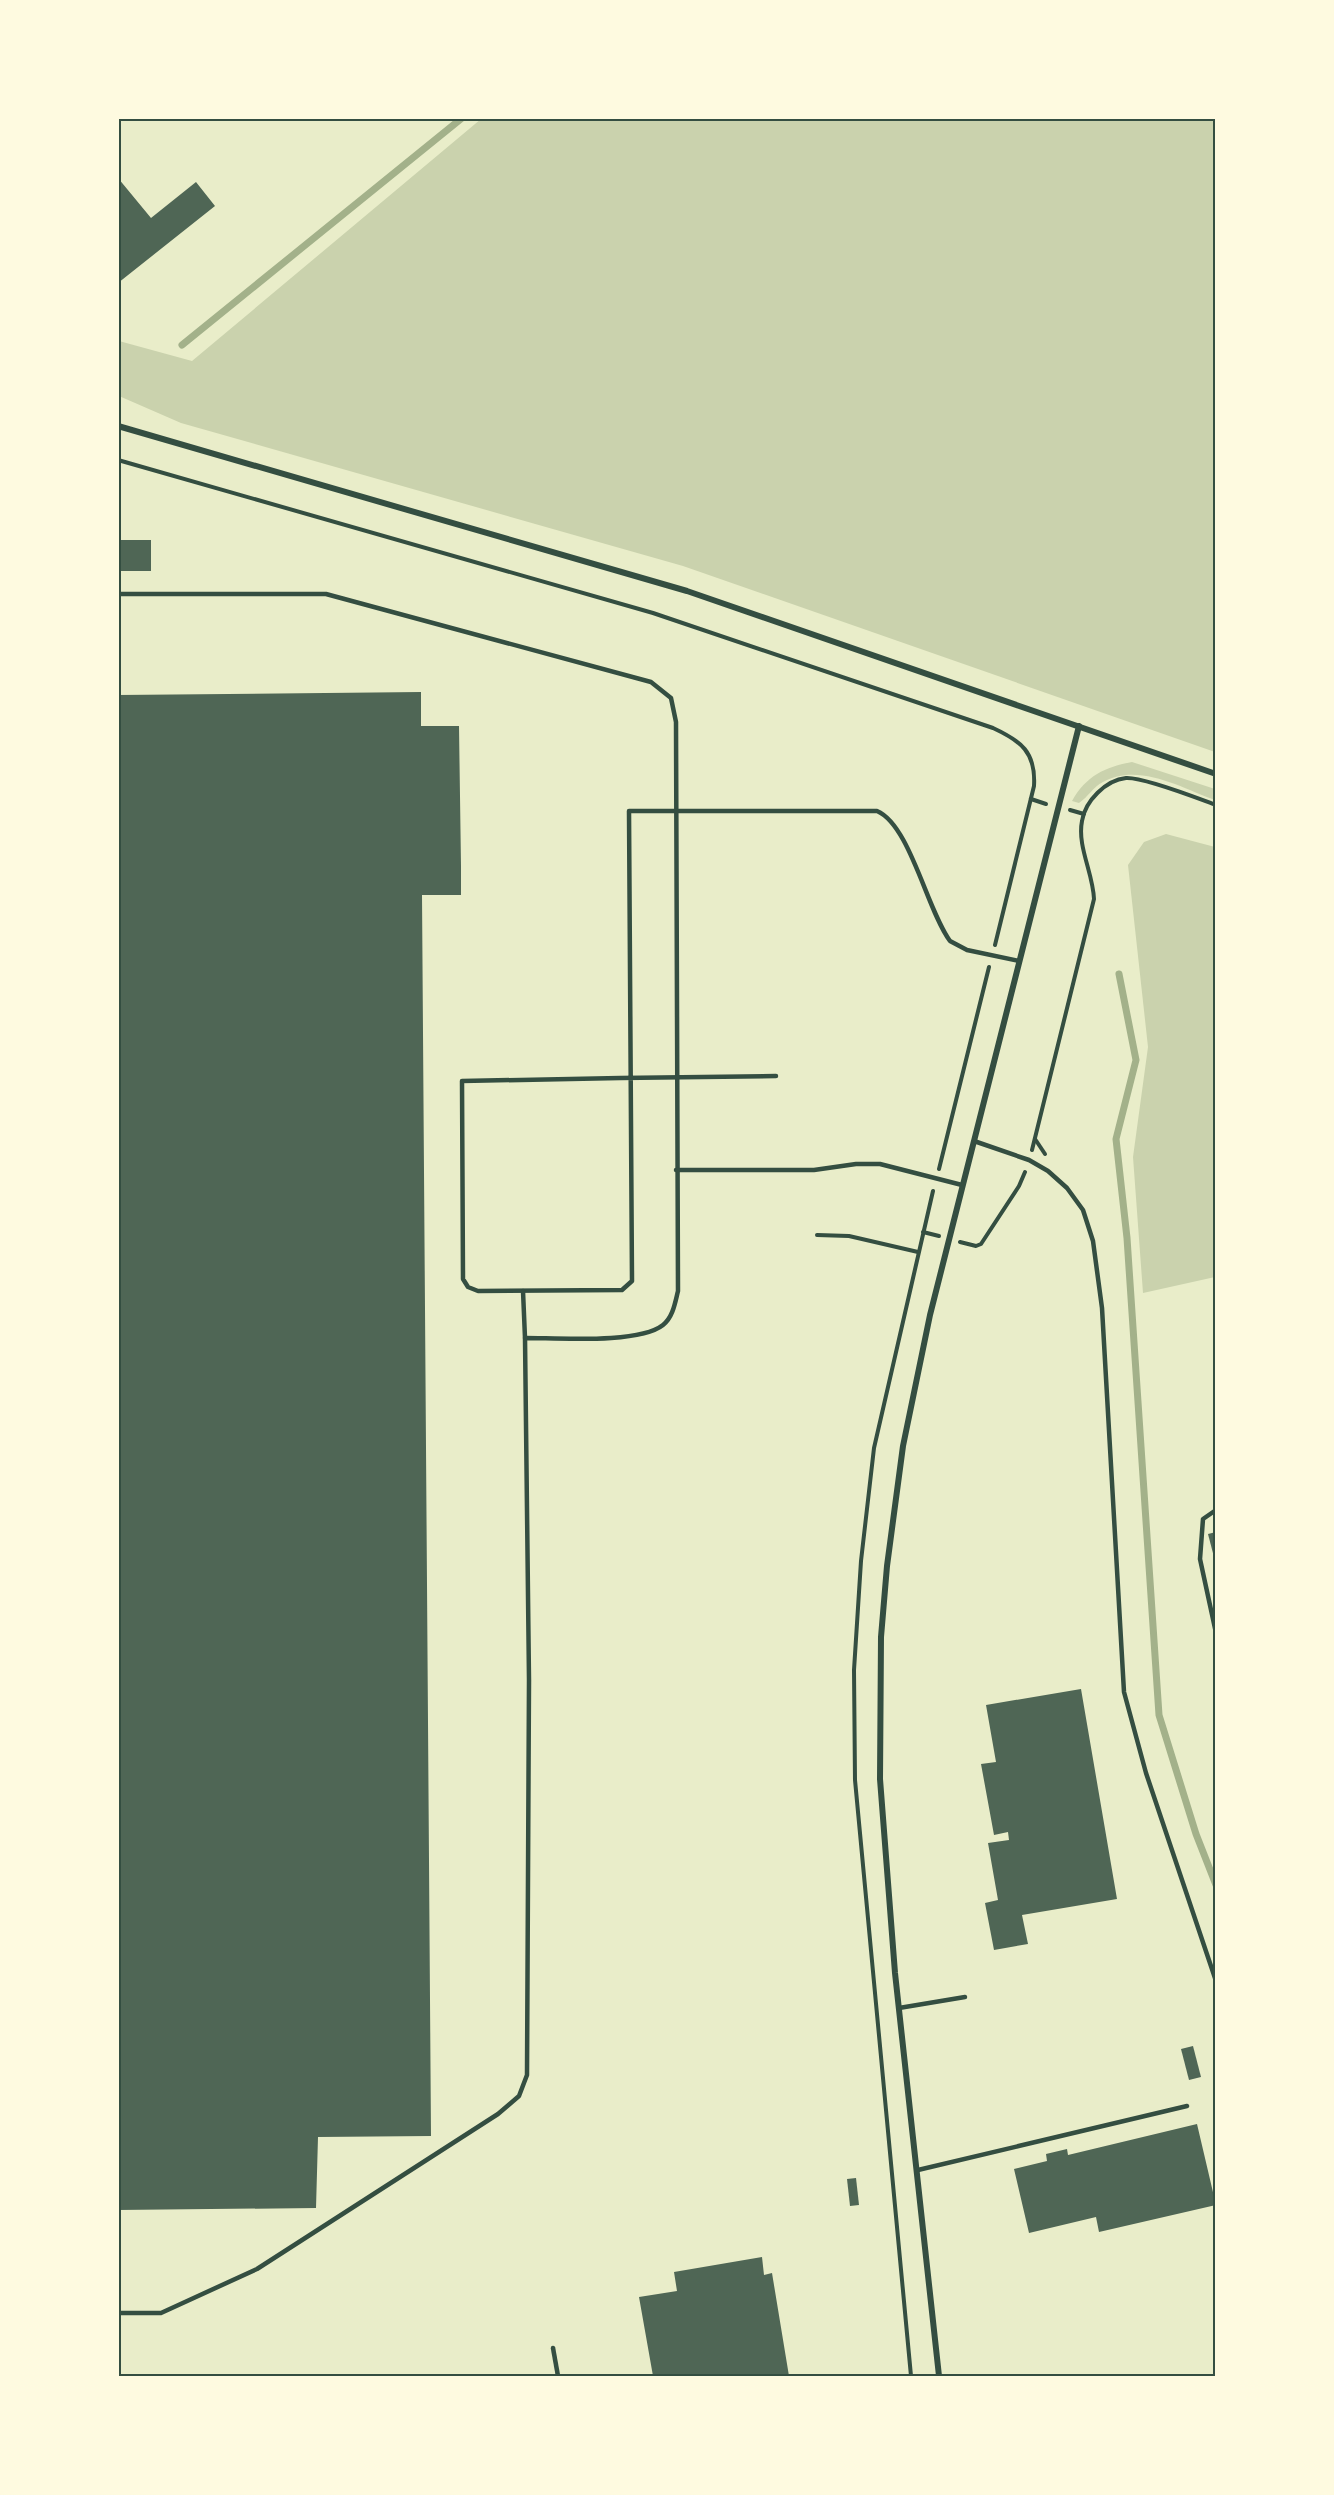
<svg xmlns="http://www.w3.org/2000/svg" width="1334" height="2495" font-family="Bitter,serif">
<rect width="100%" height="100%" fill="#e9edc9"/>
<g fill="#cad2ad">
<path d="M481 119H1215V752L683 566 181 423 119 396V341L192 361Z"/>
<path d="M1132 762 1215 789V800C1182 788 1138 762 1103 782 1093 787 1088 797 1079 803L1072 801C1086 776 1105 767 1132 762Z"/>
<path d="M1166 834 1215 847V1277L1143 1293 1133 1157 1148 1047 1128 865 1144 842Z"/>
</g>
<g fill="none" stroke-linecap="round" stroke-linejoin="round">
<g stroke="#a3b18a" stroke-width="7">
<path d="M182 345 462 118"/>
<path d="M1119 974 1136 1060 1116 1139 1127 1238 1159 1715 1196 1834 1216 1885"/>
</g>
</g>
<g fill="#4f6655">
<path d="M118 178 151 218 196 182 215 206 118 283Z"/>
<rect x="121" y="540" width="30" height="31"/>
<path d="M421 692V726H459L461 866V895H422L431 2136 318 2137 316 2208 118 2210V695Z"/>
<path d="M1216 1532V1561H1215L1208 1534Z"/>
<path d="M1081 1689 1117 1899 1022 1915 1028 1944 994 1950 985 1903 998 1900 988 1843 1009 1840 1008 1832 994 1835 981 1764 996 1762 986 1705Z"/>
<path d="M1193 2046 1201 2077 1189 2080 1181 2049Z"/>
<path d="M1197 2124 1216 2205 1099 2232 1096 2217 1029 2233 1014 2169 1047 2161 1046 2154 1067 2149 1068 2155Z"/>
<path d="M856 2178 859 2205 850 2206 847 2179Z"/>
<path d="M762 2257 764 2275 772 2273 789 2376H653L639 2297 677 2291 674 2272Z"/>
</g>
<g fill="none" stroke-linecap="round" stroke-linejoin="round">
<g stroke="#344e41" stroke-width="4">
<path d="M118 460 653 613 993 728C1021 741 1036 752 1034 786L995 945"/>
<path d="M1031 799 1046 804"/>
<path d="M1070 810 1084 814"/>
<path d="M1035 1139 1045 1154"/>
<path d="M1032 1150 1094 899C1093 873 1077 846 1082 821 1085 801 1106 780 1126 778 1144 777 1197 798 1216 805"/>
<path d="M939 1169 989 967"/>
<path d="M923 1232 939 1236"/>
<path d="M817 1235 849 1236 918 1252"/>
<path d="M960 1242 976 1246 981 1244 1019 1186 1025 1172"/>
<path d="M911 2376 855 1780 854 1670 861 1561 874 1448 933 1191"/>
</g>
<g stroke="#344e41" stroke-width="4.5">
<path d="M118 594H326L651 682 671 698 676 722 678 1291C675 1303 673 1317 663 1325 639 1344 558 1338 525 1338L529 1680 527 2075 519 2096 498 2114 257 2269 161 2313H118"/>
<path d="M776 1076C671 1077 567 1079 462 1081L463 1279 468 1287 478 1291 622 1290 632 1281 629 811H877C910 825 927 910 950 941L967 950 1019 961"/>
<path d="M974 1141 1029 1160 1048 1171 1067 1188 1083 1210 1093 1241 1102 1308 1124 1692 1146 1773 1216 1981"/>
<path d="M676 1170H814L856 1164H880L962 1185"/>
<path d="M523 1291 525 1338"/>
<path d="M1216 1510 1203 1519 1200 1559 1216 1633"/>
<path d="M899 2008 965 1997"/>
<path d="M918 2170 1187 2106"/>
<path d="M553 2348 558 2376"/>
</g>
<g stroke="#344e41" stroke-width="6">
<path d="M118 426 687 591 1216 774"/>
<path d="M939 2376 895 1973 880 1779 881 1637 887 1566 903 1446 930 1315 1079 726"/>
</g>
</g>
<rect width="1334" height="2495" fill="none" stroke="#fefae0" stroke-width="240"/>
<rect x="120" y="120" width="1094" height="2255" fill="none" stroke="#344e41" stroke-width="2"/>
</svg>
